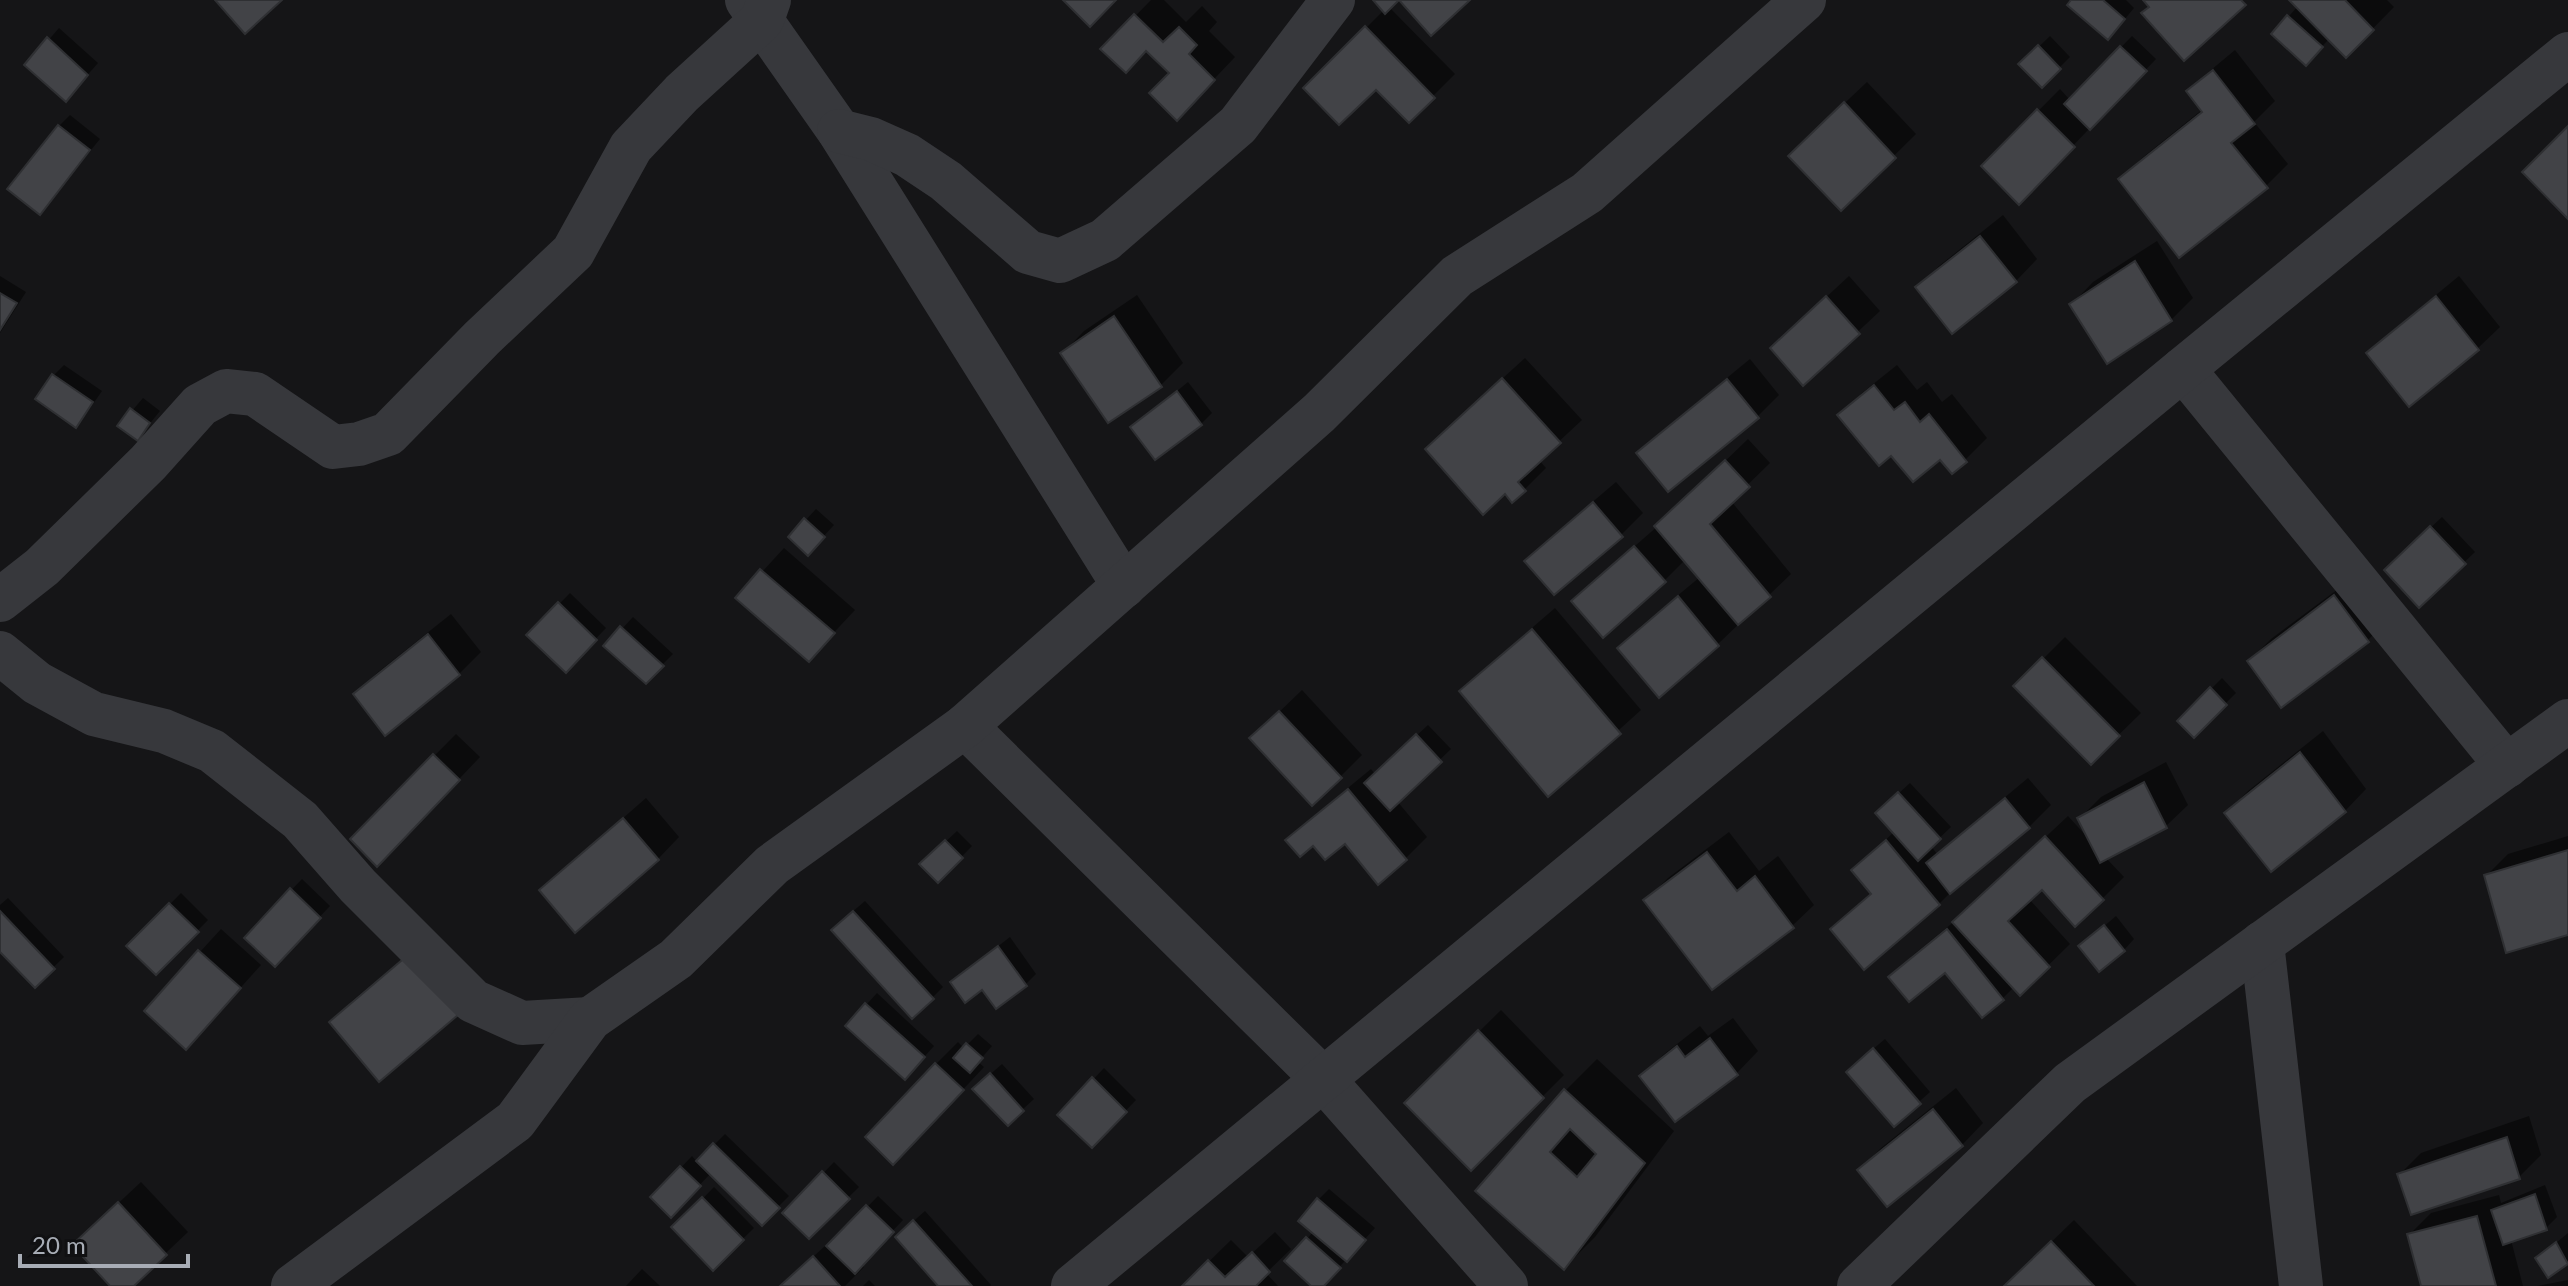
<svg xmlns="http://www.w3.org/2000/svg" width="2568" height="1286" font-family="Lato,sans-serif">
<rect width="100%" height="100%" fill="#151517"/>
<g fill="#0007">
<path d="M1151 0H1164L1186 22 1202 6 1217 22 1209 31 1235 57 1198 96 1147 49H1103Z"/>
<path d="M1375 0H1397L1389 7 1455 74 1409 120 1376 87 1306 88 1384 10Z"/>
<path d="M2074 0H2126L2134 8 2119 26Z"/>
<path d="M2292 0H2387L2394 7 2346 56 2329 39 2306 63 2273 34 2298 6Z"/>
<path d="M59 28 98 63 76 88 27 65Z"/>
<path d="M2050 36 2070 57 2042 85 2021 64Z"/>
<path d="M2132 36 2156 59 2019 202 1984 166 2060 89 2070 100Z"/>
<path d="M2235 50 2275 101 2254 122 2288 164 2266 186 2120 180 2142 158 2203 109 2189 91 2211 70Z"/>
<path d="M1867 82 1916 134 1841 208 1812 134Z"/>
<path d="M70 115 100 139 40 212 59 126Z"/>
<path d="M2003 215 2037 259 2016 281 1918 288 1939 266Z"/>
<path d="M2157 241 2193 298 2171 320 2072 304 2093 282Z"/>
<path d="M0 276 26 292 0 333Z"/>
<path d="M1849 276 1880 311 1803 383 1794 327Z"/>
<path d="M2459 276 2500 327 2478 348 2409 404 2369 354 2391 332Z"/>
<path d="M1137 295 1183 363 1161 385 1108 421 1063 353 1084 331Z"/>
<path d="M1525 358 1582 420 1539 460 1546 468 1524 490 1449 427Z"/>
<path d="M1750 359 1779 395 1757 417 1639 453 1661 432Z"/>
<path d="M64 365 102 391 86 414 75 425 54 375Z"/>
<path d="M1897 365 1917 390 1927 382 1942 402 1952 394 1987 438 1965 460 1892 453 1840 415 1862 393Z"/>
<path d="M1188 382 1212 413 1201 424 1133 427Z"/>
<path d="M143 398 160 411 138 438 120 425Z"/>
<path d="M1748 439 1770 463 1731 501 1791 574 1718 644 1619 648 1641 626 1700 577 1685 560 1664 581 1596 580 1659 525Z"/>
<path d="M1616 482 1643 513 1621 535 1527 561 1549 539Z"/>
<path d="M816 509 834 525 808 553 791 536Z"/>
<path d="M2442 517 2475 552 2419 605 2397 559Z"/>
<path d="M784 548 855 610 809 659 738 598Z"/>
<path d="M2357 575 2390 618 2368 640 2282 705 2249 661 2271 639Z"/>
<path d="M570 593 606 628 566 670 529 635Z"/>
<path d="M1555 608 1641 710 1548 794 1461 691 1483 670Z"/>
<path d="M451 614 481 652 459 674 355 694 377 673Z"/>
<path d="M633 617 673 654 646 681 606 646Z"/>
<path d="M2065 637 2141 713 2091 762 2016 686Z"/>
<path d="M2222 678 2236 693 2194 735 2179 721Z"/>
<path d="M1302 690 1362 755 1340 777 1274 717Z"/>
<path d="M1428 725 1451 749 1397 801 1427 837 1405 859 1346 841 1314 843 1288 840 1310 819 1371 769 1375 774Z"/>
<path d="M2323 731 2366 789 2345 811 2226 813 2248 791Z"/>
<path d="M456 734 480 757 399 842 352 839Z"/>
<path d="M2166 762 2188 805 2166 826 2106 858 2124 877 2102 899 2042 887 2029 899 2070 944 2020 993 2014 987 2002 999 1945 970 1891 977 1913 955 1961 916 2068 816 2088 838 2080 818 2101 797Z"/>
<path d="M2028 778 2051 805 2029 827 1960 883 1939 904 1864 967 1832 929 1872 892 1853 870 1894 832 1888 803 1910 783 1951 827 1931 846 1937 854Z"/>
<path d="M646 798 679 837 658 859 541 890Z"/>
<path d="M957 831 972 846 938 881 922 864Z"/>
<path d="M1729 832 1759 871 1778 856 1814 905 1792 926 1646 900 1668 878Z"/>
<path d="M2568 836V933L2486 876 2508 854Z"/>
<path d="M302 879 330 906 275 964 246 937Z"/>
<path d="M181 893 208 920 156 973 129 946Z"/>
<path d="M8 898 64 957 35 985 0 949V905Z"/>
<path d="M865 901 943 987 913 1017 844 919Z"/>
<path d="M2116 916 2134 939 2124 950 2081 946Z"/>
<path d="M221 929 261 965 207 1025 146 1011Z"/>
<path d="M431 935 332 1022 353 1000Z"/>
<path d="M1010 937 1036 974 1025 985 952 982Z"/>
<path d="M877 993 934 1046 915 1067 847 1026Z"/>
<path d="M1501 1010 1564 1075 1471 1168 1407 1103Z"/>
<path d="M1733 1018 1758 1051 1737 1073 1642 1076 1663 1055 1700 1026 1708 1036Z"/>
<path d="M978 1034 992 1046 978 1062 984 1067 915 1141 936 1064 958 1042 964 1048Z"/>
<path d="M1885 1039 1930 1092 1894 1124 1859 1061Z"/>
<path d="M1597 1059 1674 1131 1595 1237 1564 1268 1478 1191 1566 1090Z"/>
<path d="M1002 1064 1034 1099 1008 1123 986 1078Z"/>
<path d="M1104 1068 1136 1100 1092 1146 1060 1115Z"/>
<path d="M1956 1088 1983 1123 1962 1145 1860 1170 1881 1148Z"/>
<path d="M2529 1116 2541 1155 2519 1177 2399 1175 2421 1153Z"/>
<path d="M725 1134 789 1196 762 1223 711 1173 671 1215 653 1197 692 1156 697 1162Z"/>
<path d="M834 1162 859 1187 809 1236 785 1213Z"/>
<path d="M141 1182 188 1232 131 1286H113L96 1224Z"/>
<path d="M2545 1185 2557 1217 2546 1228 2511 1240 2523 1286H2423L2409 1235 2431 1213 2499 1195 2501 1203Z"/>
<path d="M714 1187 754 1228 713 1268 674 1228Z"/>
<path d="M1329 1189 1375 1228 1322 1286H1313L1287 1261 1314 1231 1318 1200Z"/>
<path d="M878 1196 903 1220 861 1264 864 1267 845 1286H781L836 1236 837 1238Z"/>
<path d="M925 1211 991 1285 990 1286H941L908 1226Z"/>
<path d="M2074 1220 2137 1286H2006Z"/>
<path d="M1275 1232 1291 1249 1266 1273 1278 1286H1184L1231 1240 1248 1257Z"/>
<path d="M2568 1233V1261L2549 1275 2538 1258Z"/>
<path d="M642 1269 660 1286H626Z"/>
<path d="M869 1280 875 1286H863Z"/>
<path d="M2568 1280V1286H2537Z"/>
</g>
<g fill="#424347" stroke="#2f3033" stroke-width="2" fill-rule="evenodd">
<path d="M215 0H282L245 34Z"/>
<path d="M1063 0H1116L1090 27Z"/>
<path d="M1373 0H1470L1431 36 1399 0 1385 14Z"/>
<path d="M2071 0H2103L2125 19 2108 40 2067 5Z"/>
<path d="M2143 0H2241L2246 5 2184 61 2141 13 2149 7Z"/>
<path d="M2289 0H2345L2374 30 2346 58Z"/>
<path d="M1134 14 1163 42 1179 27 1197 45 1189 54 1215 80 1177 121 1149 93 1169 73 1146 51 1126 73 1100 49Z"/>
<path d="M2287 15 2323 47 2306 66 2271 34Z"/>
<path d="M1365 26 1435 98 1409 123 1376 90 1339 125 1303 88Z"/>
<path d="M47 37 88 75 66 102 24 65Z"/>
<path d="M2038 45 2061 69 2042 88 2018 64Z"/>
<path d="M2120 46 2147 71 2090 130 2064 104Z"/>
<path d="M2213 70 2255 124 2231 143 2268 188 2179 258 2118 179 2202 112 2186 91Z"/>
<path d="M1844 102 1896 158 1841 211 1788 156Z"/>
<path d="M2037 109 2075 147 2019 205 1981 166Z"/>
<path d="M58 125 90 150 40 215 7 189Z"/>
<path d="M2568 126V219L2522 172Z"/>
<path d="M1980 236 2017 282 1952 334 1915 287Z"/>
<path d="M2135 261 2172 321 2107 364 2069 304Z"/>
<path d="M0 293 17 303 0 330Z"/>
<path d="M1826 296 1860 334 1803 386 1770 348Z"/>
<path d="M2436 296 2479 350 2409 407 2366 353Z"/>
<path d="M1114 316 1162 387 1108 423 1060 353Z"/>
<path d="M52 374 93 402 76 428 35 399Z"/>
<path d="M1502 378 1561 443 1518 482 1526 491 1512 503 1505 494 1483 515 1425 449Z"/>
<path d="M1727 379 1759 418 1668 492 1636 453Z"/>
<path d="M1874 385 1894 410 1905 402 1920 422 1929 414 1967 462 1952 474 1940 460 1913 482 1891 456 1879 466 1837 415Z"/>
<path d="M1177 391 1202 425 1155 460 1130 427Z"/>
<path d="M130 408 150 423 138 441 117 426Z"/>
<path d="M1725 460 1750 487 1710 524 1771 597 1738 625 1654 526Z"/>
<path d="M1593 502 1623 537 1554 595 1524 561Z"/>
<path d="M804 518 825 537 808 556 788 537Z"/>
<path d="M2430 526 2466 564 2419 608 2384 570Z"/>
<path d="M1634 546 1666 582 1603 638 1571 601Z"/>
<path d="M760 569 835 633 809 662 735 598Z"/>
<path d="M2334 595 2369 642 2281 708 2247 661Z"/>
<path d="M1678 596 1719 646 1659 698 1617 648Z"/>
<path d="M558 602 597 640 566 673 526 635Z"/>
<path d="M620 626 664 666 646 684 603 646Z"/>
<path d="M1532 629 1621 734 1548 797 1459 691Z"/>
<path d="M428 634 460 675 385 736 353 694Z"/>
<path d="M2042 657 2120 736 2091 765 2013 686Z"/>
<path d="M2210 687 2227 705 2194 738 2177 721Z"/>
<path d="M1279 711 1342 778 1312 806 1249 738Z"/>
<path d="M1416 734 1442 762 1390 811 1364 783Z"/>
<path d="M2300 752 2346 812 2271 872 2224 813Z"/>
<path d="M433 754 460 780 377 867 350 839Z"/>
<path d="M2144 782 2167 828 2100 863 2077 818Z"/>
<path d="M1348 789 1407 860 1378 885 1345 844 1325 860 1313 846 1300 857 1285 840Z"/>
<path d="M1898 792 1941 839 1918 861 1875 813Z"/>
<path d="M2005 798 2030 828 1950 894 1926 863Z"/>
<path d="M623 818 659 860 575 933 539 890Z"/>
<path d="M2045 836 2104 900 2075 927 2042 890 2008 921 2050 967 2020 996 1952 922Z"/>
<path d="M945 840 963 858 938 883 919 864Z"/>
<path d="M1886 840 1940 905 1864 970 1830 929 1871 894 1851 870Z"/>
<path d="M2568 850V935L2506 953 2484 875Z"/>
<path d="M1707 852 1737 891 1755 876 1794 928 1712 990 1643 900Z"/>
<path d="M290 888 321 918 275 967 244 938Z"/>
<path d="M169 903 199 932 156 975 126 946Z"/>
<path d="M0 911 55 969 35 988 0 952Z"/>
<path d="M853 911 934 999 912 1019 831 930Z"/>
<path d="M2104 925 2125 951 2099 972 2078 946Z"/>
<path d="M1947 929 2004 1000 1982 1018 1945 973 1909 1002 1888 977Z"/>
<path d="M998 946 1027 986 996 1009 982 990 965 1003 950 982Z"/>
<path d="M198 950 241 988 186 1050 144 1011Z"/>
<path d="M408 955 458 1015 379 1082 329 1022Z"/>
<path d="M865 1003 925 1057 905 1080 845 1026Z"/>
<path d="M1478 1030 1544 1098 1471 1171 1404 1103Z"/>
<path d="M1710 1038 1738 1075 1675 1122 1639 1076 1677 1046 1685 1057Z"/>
<path d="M966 1043 983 1058 970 1073 953 1058Z"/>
<path d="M1873 1048 1921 1104 1894 1127 1846 1072Z"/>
<path d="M935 1063 964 1090 893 1165 865 1137Z"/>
<path d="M990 1073 1024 1111 1008 1126 972 1089Z"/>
<path d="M1092 1077 1127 1112 1092 1148 1057 1115Z"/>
<path d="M1564 1089 1645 1163 1564 1270 1475 1191ZM1570 1129 1596 1154 1577 1177 1550 1152Z"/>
<path d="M1933 1109 1963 1146 1887 1207 1857 1170Z"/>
<path d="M2507 1137 2520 1179 2411 1215 2397 1174Z"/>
<path d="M713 1143 780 1208 762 1226 696 1161Z"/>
<path d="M680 1166 701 1186 671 1218 650 1197Z"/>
<path d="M822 1171 850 1199 809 1239 782 1213Z"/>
<path d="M2535 1194 2547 1230 2503 1245 2491 1210Z"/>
<path d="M702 1197 744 1240 713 1271 671 1227Z"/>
<path d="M1317 1198 1366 1240 1347 1262 1298 1221Z"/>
<path d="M118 1202 167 1255 134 1286H110L72 1245Z"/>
<path d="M866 1205 894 1232 855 1274 826 1246Z"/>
<path d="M2477 1216 2496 1286H2421L2407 1234Z"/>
<path d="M913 1220 972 1286H938L895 1237Z"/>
<path d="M1306 1237 1341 1268 1324 1286H1311L1284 1261Z"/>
<path d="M2051 1241 2094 1286H2004Z"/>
<path d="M2556 1242 2568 1264 2548 1278 2535 1258Z"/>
<path d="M1252 1252 1270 1272 1256 1286H1182L1208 1260 1225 1277Z"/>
<path d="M813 1256 840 1286H780Z"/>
</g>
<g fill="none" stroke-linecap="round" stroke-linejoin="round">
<g stroke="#37383c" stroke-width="44">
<path d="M747 0 839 131 1124 586"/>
<path d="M839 131 871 139 907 155 946 181 1028 252 1060 261 1105 240 1238 125 1333 0"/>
<path d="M2183 369 2507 766"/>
<path d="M0 600 42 567 148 463 200 405 226 391 255 394 333 447 359 444 388 434 482 338 573 252 631 147 682 93 762 20 769 0"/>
<path d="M0 653 37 683 94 714 164 731 212 751 300 820 358 886 473 1001 522 1023 590 1019"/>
<path d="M965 726 1322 1078 1506 1286"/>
<path d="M2262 943 2301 1286"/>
<path d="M293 1286 515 1121 590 1019 676 959 772 865 965 726 1319 413 1457 276 1587 193 1804 0"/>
<path d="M1073 1286 2183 369 2568 54"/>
<path d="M1859 1286 2070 1083 2568 721"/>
</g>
</g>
<path d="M20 1254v12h168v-12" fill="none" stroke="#a8adb6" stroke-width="4"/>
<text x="32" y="1254" font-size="24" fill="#a8adb6" stroke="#101012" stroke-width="6" paint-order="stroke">20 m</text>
</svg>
